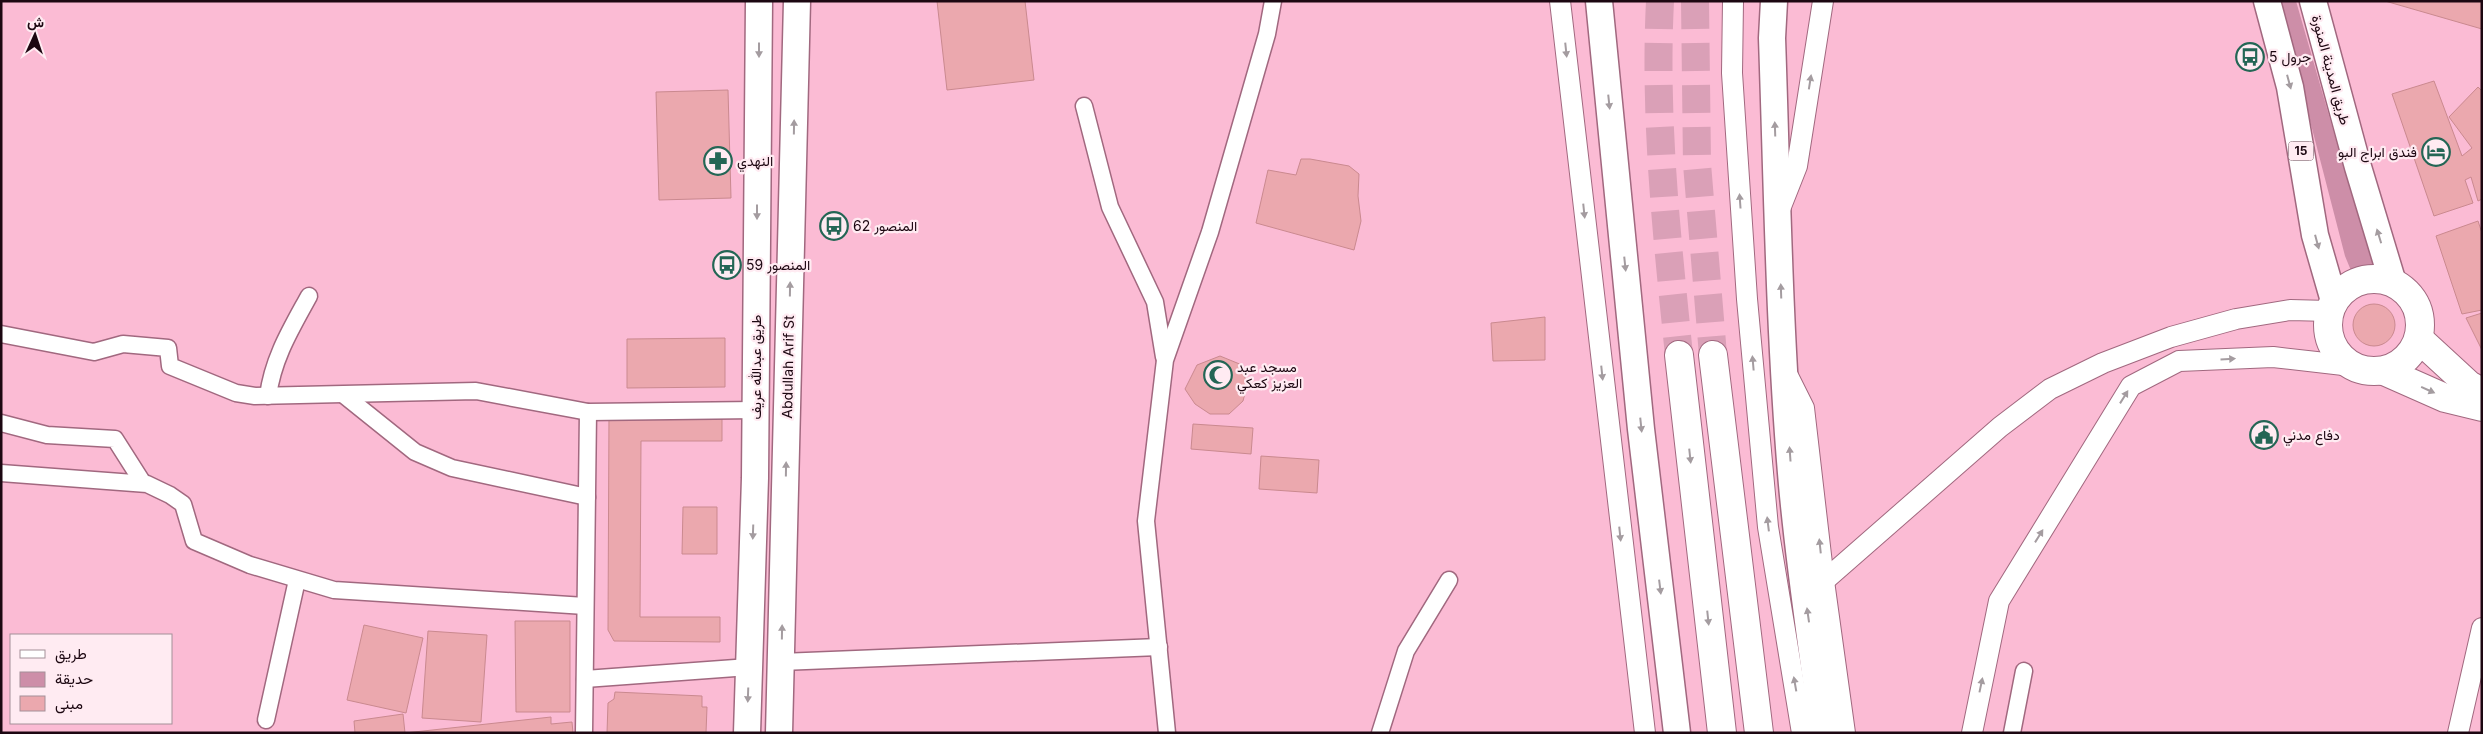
<svg xmlns="http://www.w3.org/2000/svg" width="2483" height="734" font-family="Inter,Vazirmatn,sans-serif">
<rect width="100%" height="100%" fill="#fbbbd4"/>
<path fill="#cd8ea8" d="M2279 1H2296L2353 199 2376 256 2375 266 2367 271 2352 273 2345 256Z"/>
<g fill="#eba8ae" stroke="#ca898f">
<path d="M937 1H1025L1034 80 947 90Z"/>
<path d="M2385 1H2482V29Z"/>
<path d="M2434 81 2462 156 2472 148 2449 117 2478 87 2482 91V199L2478 201 2471 177 2465 180 2473 203 2434 216 2392 94Z"/>
<path d="M728 90 731 198 659 200 656 92Z"/>
<path d="M1301 159H1310L1349 166 1359 174 1358 196 1361 221 1354 250 1256 223 1268 170 1296 175Z"/>
<path d="M2478 221 2482 233V310L2462 314 2436 236Z"/>
<circle cx="2374" cy="325" r="21"/>
<path d="M2482 313V350L2466 318Z"/>
<path d="M1545 317V360L1493 361 1491 323Z"/>
<path d="M725 338V387L627 388V339Z"/>
<path d="M1220 356 1242 365 1247 385 1243 401 1229 414H1210L1195 404 1185 389 1197 365Z"/>
<path d="M609 410 722 411V441H641L640 617H720V642L614 641 608 630Z"/>
<path d="M1193 424 1253 428 1251 454 1191 449Z"/>
<path d="M1261 456 1319 460 1317 493 1259 489Z"/>
<path d="M683 507H717V554H682Z"/>
<path d="M515 621H570V712H516Z"/>
<path d="M364 625 423 638 406 713 347 700Z"/>
<path d="M428 631 487 635 481 722 422 718Z"/>
<path d="M615 692 702 696V707H707L706 733H607L608 703 614 699Z"/>
<path d="M403 714 405 733 551 717V724L572 722 573 733H355L354 721Z"/>
</g>
<g fill="none" stroke-linecap="round" stroke-linejoin="round">
<g stroke="#daa0b7" stroke-width="28" stroke-dasharray="28 14" stroke-linecap="butt">
<path d="M1660 1C1654 120 1667 238 1679 355"/>
<path d="M1695 1 1697 164 1713 355"/>
</g>
<defs>
<g id="minor">
<path d="M1084 106 1110 207 1155 302 1164 357"/>
<path d="M1 334 94 352 123 344 168 348 170 366 236 393 255 396 476 391 588 412 756 410"/>
<path d="M344 395 415 452 452 468 587 497"/>
<path d="M268 396C273 358 291 329 309 296"/>
<path d="M1 423 47 435 115 439 143 483"/>
<path d="M1 473 147 484 170 495 183 504 194 541 250 565 334 590 585 606"/>
<path d="M781 662 1159 647"/>
<path d="M585 679 749 667"/>
<path d="M266 720 297 580"/>
<path d="M584 733 588 412"/>
<path d="M1167 733 1146 521 1165 360 1210 232 1267 34 1273 1"/>
<path d="M1380 733 1406 651 1449 580"/>
<path d="M2012 733 2024 671"/>
</g>
<g id="tertiary">
<path d="M1560 1 1645 733"/>
<path d="M1733 1 1732 73 1747 299 1768 527 1802 733"/>
<path d="M1780 209 1797 166 1823 1"/>
<path d="M1787 374 1804 408 1824 581 1845 733"/>
<path d="M1824 581 2000 427 2050 389 2103 363 2171 337 2236 319 2290 310 2329 311"/>
<path d="M1972 733 1999 601 2131 386 2179 361 2273 357 2352 366"/>
<path d="M2458 733 2482 628"/>
</g>
<g id="primary">
<path d="M1599 1 1641 429 1677 733"/>
<path d="M1774 1 1772 38C1777 183 1779 329 1791 473 1798 560 1812 646 1823 733"/>
<path d="M2267 1 2290 87 2315 235 2334 301"/>
<path d="M2313 1 2358 167 2393 283"/>
<path d="M747 733 755 478 759 1"/>
<path d="M779 733 797 1"/>
</g>
<g id="trunk">
<circle cx="2374" cy="325" r="46"/>
<path d="M2419 339 2469 385 2482 392"/>
<path d="M2384 371 2445 398 2482 407"/>
</g>
<g id="motorway">
<path d="M1679 355 1722 733"/>
<path d="M1713 355 1759 733"/>
</g>
</defs>
<use href="#minor" stroke="#a1687f" stroke-width="19"/>
<use href="#tertiary" stroke="#a1687f" stroke-width="22"/>
<use href="#primary" stroke="#a1687f" stroke-width="29"/>
<use href="#trunk" stroke="#a1687f" stroke-width="30"/>
<use href="#motorway" stroke="#a1687f" stroke-width="30"/>
<use href="#minor" stroke="#fff" stroke-width="16"/>
<use href="#tertiary" stroke="#fff" stroke-width="20"/>
<use href="#primary" stroke="#fff" stroke-width="26"/>
<use href="#trunk" stroke="#fff" stroke-width="28"/>
<use href="#motorway" stroke="#fff" stroke-width="28"/>
</g>
<defs><path id="oneway-solid" d="M-6-.8H1V-3.2L6.5 0L1 3.2V.8H-6Z" transform="scale(1.25)"/></defs>
<g fill="#a49ca0">
<use href="#oneway-solid" transform="translate(759 50) rotate(90)"/>
<use href="#oneway-solid" transform="translate(1566 50) rotate(84)"/>
<use href="#oneway-solid" transform="translate(1810 82) rotate(-81)"/>
<use href="#oneway-solid" transform="translate(2289 82) rotate(75)"/>
<use href="#oneway-solid" transform="translate(1609 102) rotate(84)"/>
<use href="#oneway-solid" transform="translate(794 127) rotate(-89)"/>
<use href="#oneway-solid" transform="translate(1775 129) rotate(-92)"/>
<use href="#oneway-solid" transform="translate(1740 201) rotate(-94)"/>
<use href="#oneway-solid" transform="translate(1584 211) rotate(84)"/>
<use href="#oneway-solid" transform="translate(757 212) rotate(90)"/>
<use href="#oneway-solid" transform="translate(2379 236) rotate(-107)"/>
<use href="#oneway-solid" transform="translate(2317 242) rotate(75)"/>
<use href="#oneway-solid" transform="translate(1625 264) rotate(84)"/>
<use href="#oneway-solid" transform="translate(790 289) rotate(-89)"/>
<use href="#oneway-solid" transform="translate(1781 291) rotate(-92)"/>
<use href="#oneway-solid" transform="translate(2228 359) rotate(-3)"/>
<use href="#oneway-solid" transform="translate(1753 363) rotate(-95)"/>
<use href="#oneway-solid" transform="translate(1602 373) rotate(84)"/>
<use href="#oneway-solid" transform="translate(2428 390) rotate(24)"/>
<use href="#oneway-solid" transform="translate(2124 397) rotate(-58)"/>
<use href="#oneway-solid" transform="translate(1641 425) rotate(84)"/>
<use href="#oneway-solid" transform="translate(1790 454) rotate(-94)"/>
<use href="#oneway-solid" transform="translate(1690 456) rotate(84)"/>
<use href="#oneway-solid" transform="translate(786 469) rotate(-89)"/>
<use href="#oneway-solid" transform="translate(1768 524) rotate(-97)"/>
<use href="#oneway-solid" transform="translate(753 532) rotate(92)"/>
<use href="#oneway-solid" transform="translate(1620 534) rotate(84)"/>
<use href="#oneway-solid" transform="translate(2039 536) rotate(-58)"/>
<use href="#oneway-solid" transform="translate(1820 546) rotate(-96)"/>
<use href="#oneway-solid" transform="translate(1660 587) rotate(83)"/>
<use href="#oneway-solid" transform="translate(1808 615) rotate(-98)"/>
<use href="#oneway-solid" transform="translate(1708 618) rotate(84)"/>
<use href="#oneway-solid" transform="translate(782 632) rotate(-89)"/>
<use href="#oneway-solid" transform="translate(1795 684) rotate(-100)"/>
<use href="#oneway-solid" transform="translate(1981 685) rotate(-78)"/>
<use href="#oneway-solid" transform="translate(748 695) rotate(92)"/>
</g>
<defs>
<symbol id="bus-ring" viewBox="-11 -11 22 22"><circle r="9.5" fill="#ffebf2" stroke="#246655" stroke-width="1.5"/><path d="M-5-6H5V4H4V6H2V4H-2V6H-4V4H-5ZM-3.5-4V0h7V-4ZM-3.5 1.2v1.5H-2V1.2ZM2 1.2v1.5H3.5V1.2Z" fill="#246655"/></symbol>
<symbol id="hotel-ring" viewBox="-11 -11 22 22"><circle r="9.5" fill="#ffebf2" stroke="#246655" stroke-width="1.5"/><path d="M-6-4.5h1.5V1H6V5H4.5V3h-9V5H-6ZM-4 0a1.8 1.8 0 1 1 3.6 0ZM.5 0V-2.5h3Q6-2.5 6 0Z" fill="#246655"/></symbol>
<symbol id="pharmacy-ring" viewBox="-11 -11 22 22"><circle r="9.5" fill="#ffebf2" stroke="#246655" stroke-width="1.5"/><path d="M-2-6h4v4h4v4h-4v4h-4v-4h-4v-4h4Z" fill="#246655"/></symbol>
<symbol id="mosque-ring" viewBox="-11 -11 22 22"><circle r="9.5" fill="#ffebf2" stroke="#246655" stroke-width="1.5"/><path d="M3.5-4.9A6 6 0 1 0 3.5 4.9A5 5 0 1 1 3.5-4.9Z" fill="#246655"/></symbol>
<symbol id="civic-ring" viewBox="-11 -11 22 22"><circle r="9.5" fill="#ffebf2" stroke="#246655" stroke-width="1.5"/><path d="M-.6-6.5H3V-4.5H.6V-3L4-1V1h2V6H-6V1h2V-1L-.6-3ZM-1.2 2.5V6h2.4V2.5Z" fill="#246655"/></symbol>
</defs>
<g fill-rule="evenodd">
<use href="#bus-ring" x="2234" y="41" width="32" height="32"/>
<use href="#hotel-ring" x="2420" y="136" width="32" height="32"/>
<use href="#pharmacy-ring" x="702" y="145" width="32" height="32"/>
<use href="#bus-ring" x="818" y="210" width="32" height="32"/>
<use href="#bus-ring" x="711" y="249" width="32" height="32"/>
<use href="#mosque-ring" x="1202" y="359" width="32" height="32"/>
<use href="#civic-ring" x="2248" y="419" width="32" height="32"/>
</g>
<g text-anchor="middle" stroke-width="4.5" stroke-linejoin="round" paint-order="stroke">
<rect fill="#ffebf2" stroke="#604b54" stroke-width="1" x="2288.5" y="141.5" width="25" height="19" rx="4"/>
<g font-size="12" font-weight="bold" fill="#1c0711">
<text x="2301" y="155">15</text>
</g>
<g font-size="14" fill="#1c0711" stroke="#ffebf2" text-anchor="start">
<text x="2269" y="62">جرول 5</text>
<text x="2417" y="157" text-anchor="end">فندق ابراج البو</text>
<text x="737" y="166">النهدي</text>
<text x="853" y="231">المنصور 62</text>
<text x="746" y="270">المنصور 59</text>
<text x="1237" y="372">مسجد عبد<tspan x="1237" dy="16">العزيز كعكي</tspan></text>
<text x="2283" y="440">دفاع مدني</text>
</g>
<g font-size="14" fill="#1c0711" stroke="#ffebf2">
<text transform="translate(2331 70) rotate(75)" y="5">طريق المدينة المنورة</text>
<text transform="translate(756 367) rotate(-90)" y="5">طريق عبدالله عريف</text>
<text transform="translate(788 367) rotate(-89)" y="5">Abdullah Arif St</text>
</g>
</g>
<rect width="2483" height="734" fill="none" stroke="#1c0711" stroke-width="5"/>
<rect x="10" y="634" width="162" height="90" fill="#ffebf2" stroke="#a49098"/>
<rect x="20" y="650" width="25" height="8" fill="#ffffff" stroke="#a49098"/>
<text x="55" y="659" font-size="15" fill="#1c0711">طريق</text>
<rect x="20" y="672" width="25" height="15" fill="#cd8ea8" stroke="#a49098"/>
<text x="55" y="684" font-size="15" fill="#1c0711">حديقة</text>
<rect x="20" y="696" width="25" height="15" fill="#eba8ae" stroke="#a49098"/>
<text x="55" y="709" font-size="15" fill="#1c0711">مبنى</text>
<g transform="translate(35 35) rotate(3)" stroke="#ffebf2" stroke-width="4" paint-order="stroke">
<path d="M0-4L9 19L0 12L-9 19Z" fill="#1c0711"/>
<text y="-8" font-size="14" font-weight="bold" text-anchor="middle" fill="#1c0711">ش</text>
</g>
</svg>
